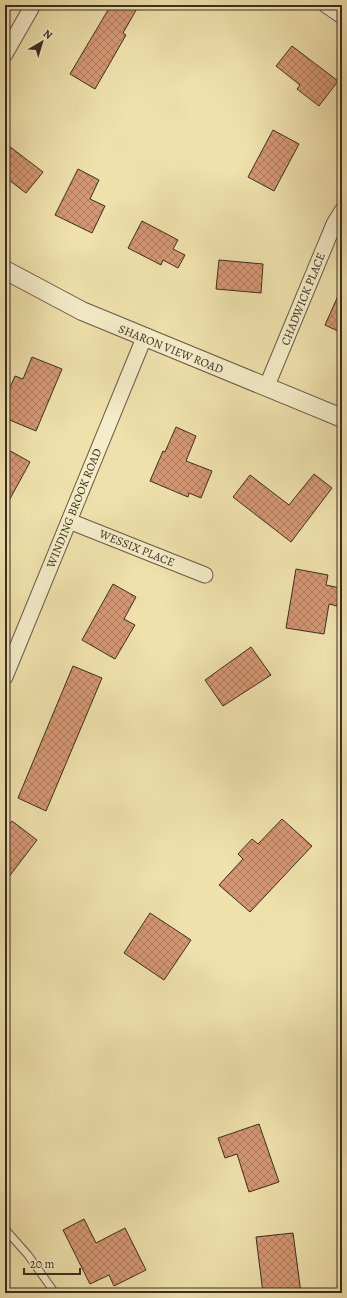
<svg xmlns="http://www.w3.org/2000/svg" width="347" height="1298" font-family="Alegreya,serif">
<defs>
<pattern id="building-cross-hatch" width="8" height="8" patternUnits="userSpaceOnUse"><rect width="8" height="8" fill="#d49773"/><path d="M0 0l8 8M0 8l8-8" fill="none" stroke="#ad7c5e"/></pattern>
</defs>
<rect width="100%" height="100%" fill="#efe1ac"/>
<filter id="stains"><feTurbulence type="fractalNoise" baseFrequency=".005" numOctaves="4"/><feColorMatrix values="0 0 0 0 .2 0 0 0 0 .09 0 0 0 0 .02 0 0 0 .5 -.17"/></filter>
<radialGradient id="worn" r=".72"><stop offset=".6" stop-color="#630" stop-opacity="0"/><stop offset="1" stop-color="#630" stop-opacity=".3"/></radialGradient>
<g fill="url(#building-cross-hatch)" stroke="#3a2e22">
<path d="M111 5H139L123 33 126 35 95 89 70 74Z"/>
<path d="M292 46 338 81 319 106 297 89 300 85 276 66Z"/>
<path d="M273 130 299 144 274 191 248 177Z"/>
<path d="M5 143 43 172 26 193 5 177Z"/>
<path d="M78 169 99 180 90 199 105 206 92 233 55 215Z"/>
<path d="M142 221 178 240 173 249 185 255 178 268 163 260 161 265 128 248Z"/>
<path d="M219 260 263 264 261 293 216 289Z"/>
<path d="M342 287V333L325 325Z"/>
<path d="M32 357 62 369 36 431 5 418V399L15 376 23 379Z"/>
<path d="M176 427 196 436 186 461 212 471 201 498 189 493 188 497 150 481 163 451 165 452Z"/>
<path d="M5 448 30 462 5 508Z"/>
<path d="M314 474 332 488 291 542 233 497 250 475 289 505Z"/>
<path d="M296 569 328 575 326 585 340 588 337 606 329 604 324 634 286 628Z"/>
<path d="M113 584 136 597 124 619 135 625 115 659 82 640Z"/>
<path d="M251 647 271 675 223 706 205 680Z"/>
<path d="M73 666 102 678 46 811 18 798Z"/>
<path d="M282 819 312 846 250 912 219 885 243 859 238 854 252 839 258 844Z"/>
<path d="M12 821 37 840 5 882V830Z"/>
<path d="M150 913 191 940 164 980 124 953Z"/>
<path d="M259 1124 279 1182 249 1192 237 1154 225 1158 218 1138Z"/>
<path d="M84 1219 96 1243 125 1228 146 1270 114 1286 109 1275 90 1284 63 1230Z"/>
<path d="M293 1233 301 1293H263L256 1237Z"/>
</g>
<g fill="none" stroke-linecap="round" stroke-linejoin="round">
<defs>
<path id="service" d="M5 1229 28 1255 55 1293"/>
<g id="minor">
<path d="M326 5 342 16"/>
<path d="M5 54 33 5"/>
<path d="M266 388 334 224 342 211"/>
<path d="M69 521 205 575"/>
<path d="M5 677 144 338"/>
</g>
<path id="tertiary" d="M5 270 82 311 342 418"/>
</defs>
<use href="#service" stroke="#675b44" stroke-width="9"/>
<use href="#minor" stroke="#675b44" stroke-width="17"/>
<use href="#tertiary" stroke="#675b44" stroke-width="20"/>
<use href="#service" stroke="#f5ecc9" stroke-width="7"/>
<use href="#minor" stroke="#f5ecc9" stroke-width="15"/>
<use href="#tertiary" stroke="#f5ecc9" stroke-width="18"/>
</g>
<g text-anchor="middle" stroke-width="3.5" stroke-linejoin="round" paint-order="stroke">
<g font-size="12" fill="#3a2e22" stroke="#f5ecc9">
<text transform="translate(303 299) rotate(-68)" y="4">CHADWICK PLACE</text>
<text transform="translate(171 349) rotate(22)" y="4">SHARON VIEW ROAD</text>
<text transform="translate(74 508) rotate(-68)" y="4">WINDING BROOK ROAD</text>
<text transform="translate(137 548) rotate(22)" y="4">WESSIX PLACE</text>
</g>
</g>
<rect width="347" height="1298" fill="none" stroke="#efe1ac" stroke-width="20"/>
<rect x="6" y="6" width="335" height="1286" fill="none" stroke="#3a2e22" stroke-width="2"/>
<rect x="10" y="10" width="327" height="1278" fill="none" stroke="#3a2e22"/>
<g transform="translate(42 42) rotate(38)" stroke="#f5ecc9" stroke-width="3" paint-order="stroke">
<path d="M0-3L7 15L0 10L-7 15Z" fill="#3a2e22"/>
<text y="-6" font-size="11" font-weight="bold" text-anchor="middle" fill="#3a2e22">N</text>
</g>
<path d="M24 1268v6h56v-6" fill="none" stroke="#3a2e22" stroke-width="2"/>
<text x="30" y="1268" font-size="12" fill="#3a2e22" stroke="#f5ecc9" stroke-width="3" paint-order="stroke">20 m</text>
<rect width="100%" height="100%" filter="url(#stains)"/>
<rect width="100%" height="100%" fill="url(#worn)"/>
</svg>
